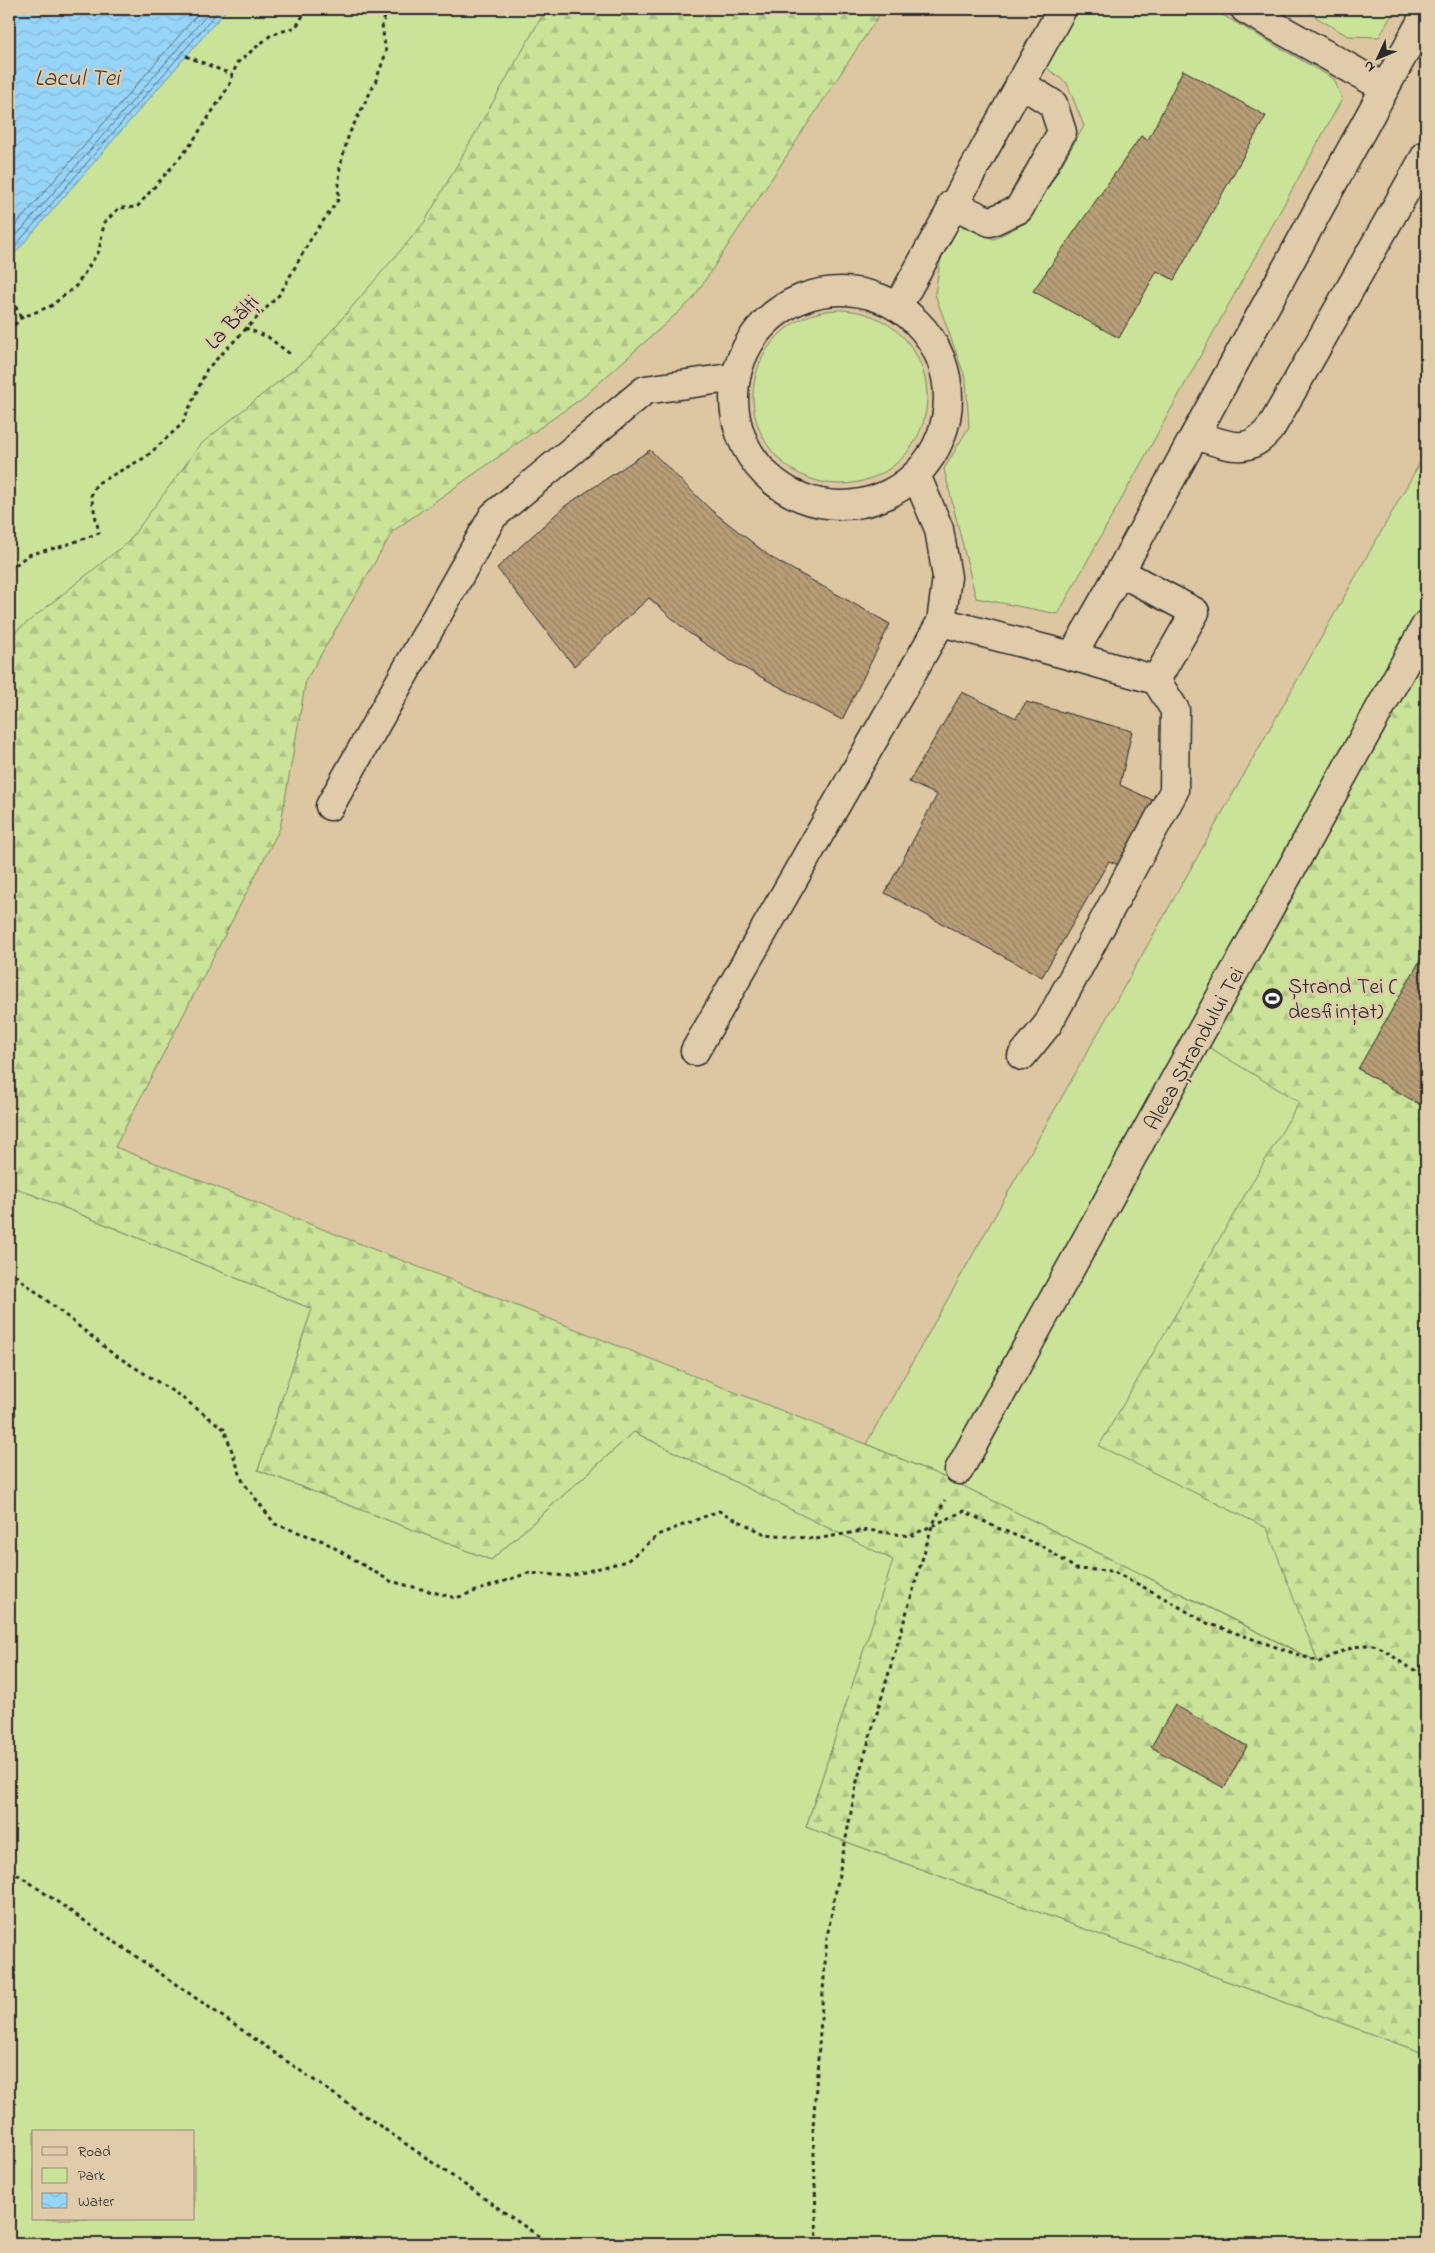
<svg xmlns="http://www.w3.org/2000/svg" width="1435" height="2253" font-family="'Indie Flower',sans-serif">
<defs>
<pattern id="forest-firs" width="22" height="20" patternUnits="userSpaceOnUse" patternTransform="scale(1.25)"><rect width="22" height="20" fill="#cae399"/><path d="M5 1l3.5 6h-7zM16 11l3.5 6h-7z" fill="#aec384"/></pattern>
<pattern id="water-waves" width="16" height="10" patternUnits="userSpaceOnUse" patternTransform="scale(1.25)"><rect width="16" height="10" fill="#97d5f8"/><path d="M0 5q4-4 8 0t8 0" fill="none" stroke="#82b7d5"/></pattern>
<pattern id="building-back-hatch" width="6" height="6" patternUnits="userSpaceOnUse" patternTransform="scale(1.25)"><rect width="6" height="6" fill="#b99f78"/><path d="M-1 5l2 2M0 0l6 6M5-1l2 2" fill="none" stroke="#978263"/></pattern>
</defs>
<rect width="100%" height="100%" fill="#ddc6a2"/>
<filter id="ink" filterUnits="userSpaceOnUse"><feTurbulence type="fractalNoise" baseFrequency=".02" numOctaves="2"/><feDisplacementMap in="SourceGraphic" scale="10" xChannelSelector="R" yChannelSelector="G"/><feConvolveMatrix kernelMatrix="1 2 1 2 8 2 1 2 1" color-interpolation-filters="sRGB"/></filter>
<g filter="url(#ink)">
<g fill="#cae399" stroke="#7a8762" fill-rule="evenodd">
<path d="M9 9H673L9 770Z"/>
<path d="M1077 9H1212L1334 79 1342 99 1058 614 976 598 944 469 969 427 966 380 935 294 941 256 956 224 994 239 1029 221 1084 126 1067 83 1044 66Z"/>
<path d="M1302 9H1395L1379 37 1348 36Z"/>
<circle cx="840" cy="397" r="87"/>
<path d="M1426 452V1715L953 1481 866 1444Z"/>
<path d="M9 1185 312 1309 258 1470 491 1560 634 1432 894 1560 806 1827 1426 2054V2244H9ZM34 2132H194V2219H34Z"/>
</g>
<path fill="url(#forest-firs)" stroke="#7a8762" d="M546 9H883L692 300 582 398 393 531 306 680 280 828 115 1147 866 1444 953 1481 1318 1662 1267 1528 1099 1446 1299 1102 1197 1040 1426 625V2054L806 1827 893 1560 634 1432 491 1560 258 1470 312 1309 9 1185V637L128 542 201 444 309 357 424 223Z"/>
<path fill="url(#water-waves)" stroke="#6c91a6" d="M9 9H227L9 260Z"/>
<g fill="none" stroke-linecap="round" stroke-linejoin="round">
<g stroke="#566f7d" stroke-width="1">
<path d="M9 233 202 9"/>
<path d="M9 244 212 9"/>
<path d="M9 253 220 9"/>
</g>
</g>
<g fill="url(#building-back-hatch)" stroke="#2b2b2b">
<path d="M1183 70 1266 116 1174 280 1157 271 1119 338 1033 291 1141 136 1148 140Z"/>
<path d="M650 450 711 510 772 558 890 624 842 720 731 661 689 633 649 598 574 666 497 568 565 506Z"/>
<path d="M962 692 1016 718 1026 702 1132 731 1120 785 1159 803 1121 866 1109 861 1042 977 885 893 937 795 909 782Z"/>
<path d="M1422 957 1426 959V1108L1358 1069Z"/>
<path d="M1175 1705 1247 1746 1224 1788 1151 1747Z"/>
</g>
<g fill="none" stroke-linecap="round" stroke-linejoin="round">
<defs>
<g id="minor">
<path d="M1245 9 1385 88"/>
<path d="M952 204 990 222 1019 209 1062 132 1053 104 1020 83"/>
<circle cx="841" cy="398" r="107"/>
<path d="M898 306 1062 9"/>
<path d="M1195 435C1228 445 1248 458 1272 426L1426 155"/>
<path d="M1120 572 1195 612 1156 680"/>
<path d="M941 622 1072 656 1156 680 1175 710 1174 791 1048 1024 1022 1056"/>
<path d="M1072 656 1120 572 1426 13"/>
<path d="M330 806 493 516 645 390 736 377"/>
<path d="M695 1051 941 622 947 577 939 529 916 475"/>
<path d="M959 1470 1426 625"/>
</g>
</defs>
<use href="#minor" stroke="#2b2b2b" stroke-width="31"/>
<g stroke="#2b2b2b" stroke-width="3" stroke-dasharray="4 4" stroke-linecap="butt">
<path d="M186 56 233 75"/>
<path d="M9 292 21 318"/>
<path d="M245 328 268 337 290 354"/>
<path d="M9 331 21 318 51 306 76 286 99 251 104 223 119 208 137 207 189 147 229 86 237 63 271 35 296 27 307 9"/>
<path d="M9 570 28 555 63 546 99 533 91 496 96 484 146 457 182 424 207 369 280 294 312 237 338 200 340 166 349 134 375 83 386 53 382 25 388 9"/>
<path d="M9 1270 112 1353 180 1396 224 1429 243 1482 275 1524 323 1541 390 1581 456 1598 528 1573 569 1576 627 1561 660 1534 719 1511 765 1534 816 1539 867 1530 910 1536 964 1511 995 1527 1044 1547 1076 1569 1112 1571 1157 1594 1207 1623 1319 1662C1335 1655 1365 1638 1381 1648 1393 1655 1401 1664 1414 1670L1426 1664"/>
<path d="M9 1871 20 1876 550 2244"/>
<path d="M817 2244 813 2127 827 1937 857 1781 932 1526 945 1500"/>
</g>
<use href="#minor" stroke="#e0cbaa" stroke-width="28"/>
</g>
</g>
<defs>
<symbol id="stadium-disc" viewBox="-11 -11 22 22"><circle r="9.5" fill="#2b2b2b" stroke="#e0cbaa"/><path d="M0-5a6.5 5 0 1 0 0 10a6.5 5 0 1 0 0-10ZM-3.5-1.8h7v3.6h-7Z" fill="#fff"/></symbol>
</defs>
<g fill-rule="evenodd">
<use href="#stadium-disc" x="1260" y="986" width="25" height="25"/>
</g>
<g text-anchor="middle" stroke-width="4.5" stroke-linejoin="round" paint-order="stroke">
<g font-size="22" fill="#2b2b2b" stroke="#e0cbaa">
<text transform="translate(231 321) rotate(-46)" y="8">La Bălți</text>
<text transform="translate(1193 1048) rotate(-61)" y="8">Aleea Ștrandului Tei</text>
</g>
<g font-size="22" fill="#2b2b2b" stroke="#e0cbaa" text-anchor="start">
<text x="1288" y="993">Ștrand Tei (<tspan x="1288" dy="25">desființat)</tspan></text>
</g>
<g font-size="24" font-style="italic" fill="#363c40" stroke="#e0cbaa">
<text x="77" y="85">Lacul Tei</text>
</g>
</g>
<rect width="1435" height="2253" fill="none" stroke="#e0cbaa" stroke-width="30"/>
<rect x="15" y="15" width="1405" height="2223" fill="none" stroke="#2b2b2b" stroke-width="2" filter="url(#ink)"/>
<rect x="32" y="2130" width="162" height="90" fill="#e0cbaa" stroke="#988b77"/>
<rect x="42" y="2147" width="25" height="8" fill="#e0cbaa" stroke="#988b77"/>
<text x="78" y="2156" font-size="15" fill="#2b2b2b">Road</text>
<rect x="42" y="2168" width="25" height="15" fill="#cae399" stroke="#988b77"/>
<text x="78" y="2180" font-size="15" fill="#2b2b2b">Park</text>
<rect x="42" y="2193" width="25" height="15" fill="url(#water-waves)" stroke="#988b77"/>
<text x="78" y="2206" font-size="15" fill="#2b2b2b">Water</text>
<g transform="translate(1378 58) rotate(226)" stroke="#e0cbaa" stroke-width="4" paint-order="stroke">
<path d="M0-4L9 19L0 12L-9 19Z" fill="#2b2b2b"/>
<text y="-8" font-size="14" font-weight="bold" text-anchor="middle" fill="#2b2b2b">N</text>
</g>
</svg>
